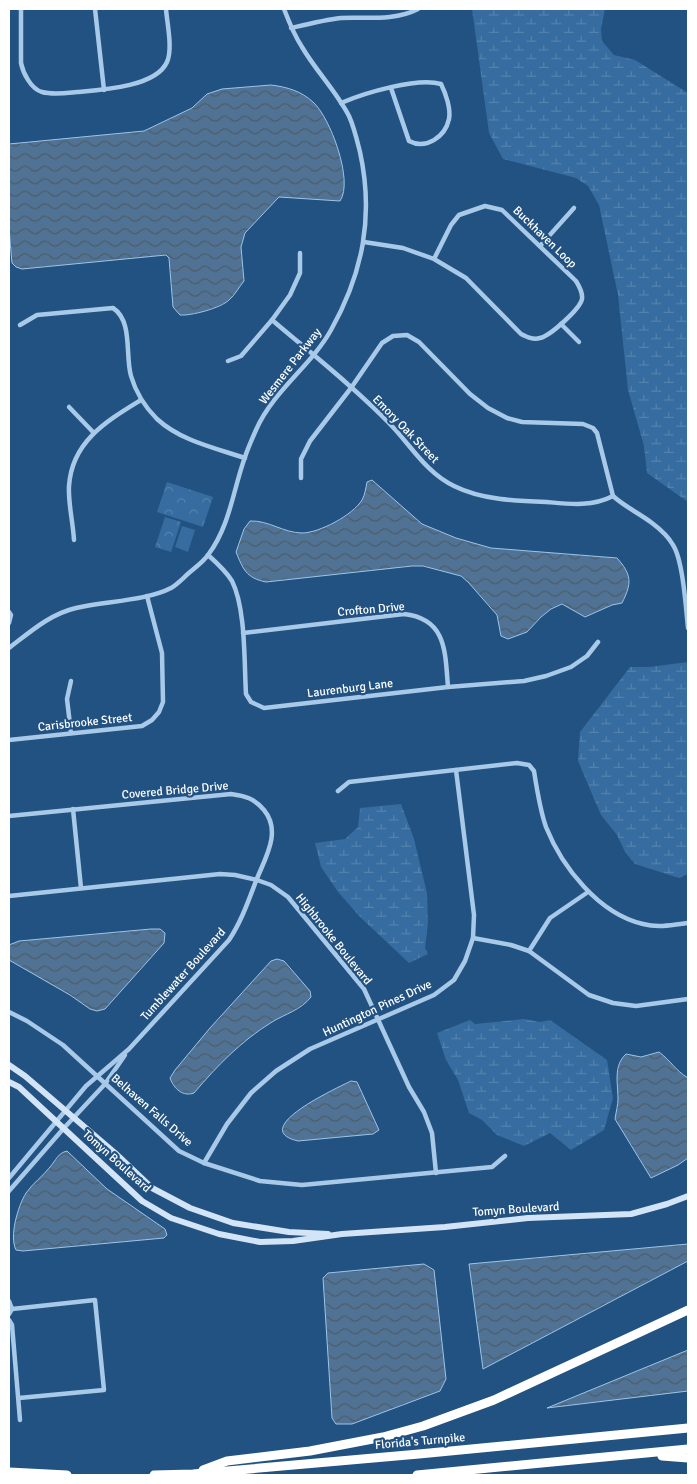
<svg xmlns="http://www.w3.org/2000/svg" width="697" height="1484" font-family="Signika,sans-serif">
<defs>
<pattern id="forest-crowns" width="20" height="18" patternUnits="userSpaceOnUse" patternTransform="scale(1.25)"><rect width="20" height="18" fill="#366c9f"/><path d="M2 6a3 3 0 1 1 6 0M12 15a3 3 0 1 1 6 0" fill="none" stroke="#5482ad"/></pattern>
<pattern id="wetland-marsh" width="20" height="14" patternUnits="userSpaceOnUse" patternTransform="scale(1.25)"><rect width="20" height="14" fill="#366c9f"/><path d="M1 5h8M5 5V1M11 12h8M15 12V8" fill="none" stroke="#5482ad"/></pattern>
<pattern id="water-waves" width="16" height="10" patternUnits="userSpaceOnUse" patternTransform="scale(1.25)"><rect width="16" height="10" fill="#507395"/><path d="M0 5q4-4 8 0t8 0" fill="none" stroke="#4e5c69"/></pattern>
</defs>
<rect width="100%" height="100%" fill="#225281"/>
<g fill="url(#forest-crowns)">
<path d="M167 482 213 497 203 527 157 512Z"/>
<path d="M165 517 181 522 171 552 155 547Z"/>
</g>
<g fill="url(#wetland-marsh)">
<path d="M472 9H605L601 29 602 41 614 55 635 60 688 93V502L647 473 644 446 628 390 618 295 599 205 588 186 576 178 503 159 489 133Z"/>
<path d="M688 662V874L679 878 635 864 625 852 617 835 601 815 578 761 580 732 630 667H649Z"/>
<path d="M401 804 414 839 427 893 428 923 425 948 428 954 409 963 360 917 338 892 321 867 315 843 345 839 358 827 360 808Z"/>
<path d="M524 1019 540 1022 550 1020 607 1060 613 1098 604 1130 571 1150 550 1133 524 1146 497 1135 482 1120 469 1113 458 1080 446 1060 437 1033 470 1020 475 1024Z"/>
</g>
<path fill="#366c9f" d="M182 526 195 530 188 552 175 547Z"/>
<g fill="url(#water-waves)" stroke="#9cc5e9">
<path d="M271 85C287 87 301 91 313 102 330 117 354 181 340 201L279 197 245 233 241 247 244 281C239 287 235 295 229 300 221 308 191 316 180 315L173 307 169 258 166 255 22 269 16 267 12 263 9 229V144L144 131 192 108 207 94 222 89Z"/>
<path d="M372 480 422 524 456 538 491 548 617 558C632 575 632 583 622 603L612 605 585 617 562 604 551 609 541 617 527 632 508 639 501 636 497 615 468 582 461 576 423 566H412L266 582C246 578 243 569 236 552L244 529 250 521C268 520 284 533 302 533 319 533 353 515 362 500 365 495 366 487 367 482Z"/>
<path d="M151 929H160L165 933 164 943 105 1009 97 1011 90 1009 70 995 9 960V945L19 941Z"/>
<path d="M277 959 284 961 310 991 311 997C301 1010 285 1014 272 1022 241 1041 217 1066 194 1093 183 1097 174 1089 170 1078L175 1070 210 1028 271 961Z"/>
<path d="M659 1052C671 1061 675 1070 688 1078V1158L678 1165 651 1178 615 1119C616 1112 618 1105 618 1099 618 1083 613 1066 626 1054L641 1057Z"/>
<path d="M351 1081 357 1082 379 1130 373 1134 298 1141C247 1129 337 1088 351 1081Z"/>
<path d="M67 1151 107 1189 165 1229 167 1235 164 1238 23 1251 16 1250C9 1236 18 1206 26 1193 33 1183 43 1176 50 1167 56 1160 58 1153 67 1151Z"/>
<path d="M688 1244V1261L483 1369 469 1264Z"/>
<path d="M424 1264 434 1270 446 1379 440 1391 352 1424H336L332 1418 323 1278 328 1273Z"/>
<path d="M688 1350V1391L547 1408Z"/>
</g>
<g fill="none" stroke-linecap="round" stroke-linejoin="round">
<g stroke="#a8c9e8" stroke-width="4.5">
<path d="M21 9V63C23 73 31 89 42 92 53 95 66 93 77 92 101 90 156 87 167 62 173 49 167 23 166 9"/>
<path d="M95 9 104 90"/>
<path d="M291 28C308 24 324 20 341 18 366 17 395 21 418 9"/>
<path d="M341 103C364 93 418 77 441 84 446 94 451 109 449 119 445 137 426 150 409 141L391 88"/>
<path d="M364 242 403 248 434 259 466 278 521 334C527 337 533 340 540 338 550 336 580 309 582 299 583 292 579 286 576 281L502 210 485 206 459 215 451 225 434 259"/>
<path d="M540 246 574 208"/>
<path d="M272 320C312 354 353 386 389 423 410 444 426 473 454 486 482 500 516 501 547 502 569 504 592 507 613 496"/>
<path d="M561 324 579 342"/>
<path d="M20 325 37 315 113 308C133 321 125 355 131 376 136 393 145 407 157 419 181 441 215 448 245 458"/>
<path d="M228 361 241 356 272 320 290 295 300 273V253"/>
<path d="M69 407 93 432"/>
<path d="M301 478V459L310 441 351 388 382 343 393 336 407 335 419 342 470 394 488 408 507 418 522 422 583 424 593 428 597 433 613 496C625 507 639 513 652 523 660 529 668 536 673 545 683 560 686 609 688 628"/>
<path d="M74 540C73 522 68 503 69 486 72 441 107 421 141 400"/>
<path d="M208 555C217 563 226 571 232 581 246 609 244 662 246 694L251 702 264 708 448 687 524 681 546 676 571 667 587 656 598 642"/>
<path d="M9 612 11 615 9 623"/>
<path d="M243 633 404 614C447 619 445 652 448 687"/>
<path d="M9 648C30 632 50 614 76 608 105 601 146 601 171 588 178 584 184 577 190 572 196 567 204 561 208 555 230 526 233 490 245 457 248 448 252 439 256 430 273 391 311 366 331 330 363 273 374 216 360 152 357 140 354 127 349 116 336 91 316 71 302 47 294 35 289 22 284 9"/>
<path d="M71 733 67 699 71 681"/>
<path d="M9 740 142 726 152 720 159 712 163 702 162 653 147 596"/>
<path d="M338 791 349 782 517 763 529 765 534 771C537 790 540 810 546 827 562 867 599 914 643 924 658 928 673 925 688 923"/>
<path d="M73 809 81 888"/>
<path d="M9 816 231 794C245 796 254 798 264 810 282 832 265 858 256 881 248 902 241 922 229 940L129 1049 86 1086 9 1178"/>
<path d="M9 896 220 874 235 875 257 880 271 885 288 897 364 989 409 1087 424 1112 432 1133 436 1173"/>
<path d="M473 938 511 945 529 951 589 995 613 1003 636 1006 688 999"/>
<path d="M529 951 550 918 588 892"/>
<path d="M9 1012 27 1021 63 1045 179 1151 204 1163 260 1181 302 1185 492 1167 505 1156"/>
<path d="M204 1163 227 1124 251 1093 276 1071 310 1049 434 995 454 980 465 961 473 938 474 915 456 770"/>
<path d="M9 1191 64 1128 105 1084 125 1055"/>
<path d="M9 1301 12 1309 9 1314"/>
<path d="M12 1309 95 1300 104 1390 19 1398"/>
<path d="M9 1320 12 1325 20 1420"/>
</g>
<g stroke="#d3e4f6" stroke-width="6">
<path d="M9 1065 25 1076 115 1153 152 1188 190 1208 233 1223 289 1232 328 1234"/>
<path d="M9 1082 19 1087 142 1201 171 1218 219 1234 260 1242 293 1241 342 1234 445 1227 528 1218 631 1214 667 1204 688 1196"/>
</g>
<g stroke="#fff" stroke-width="9">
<path d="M662 1456 688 1458"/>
<path d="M203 1470 227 1461 310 1451 383 1437 423 1426 494 1400 688 1310"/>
<path d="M9 1472 67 1475"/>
<path d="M154 1475 193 1474 419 1454 688 1428"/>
<path d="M417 1475 688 1449"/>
</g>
</g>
<g text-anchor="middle" stroke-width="4.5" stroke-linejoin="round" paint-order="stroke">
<g font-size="12" fill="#fff" stroke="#225281">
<text transform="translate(545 237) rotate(44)" y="4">Buckhaven Loop</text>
<text transform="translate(290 366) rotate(-52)" y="4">Wesmere Parkway</text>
<text transform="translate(406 429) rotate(46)" y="4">Emory Oak Street</text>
<text transform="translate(371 609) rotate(-5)" y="4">Crofton Drive</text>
<text transform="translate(350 688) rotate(-7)" y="4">Laurenburg Lane</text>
<text transform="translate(85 722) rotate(-6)" y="4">Carisbrooke Street</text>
<text transform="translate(175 790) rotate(-5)" y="4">Covered Bridge Drive</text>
<text transform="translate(334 939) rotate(51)" y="4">Highbrooke Boulevard</text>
<text transform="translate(183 974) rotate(-48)" y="4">Tumblewater Boulevard</text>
<text transform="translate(377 1008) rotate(-25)" y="4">Huntington Pines Drive</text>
<text transform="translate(152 1110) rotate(41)" y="4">Belhaven Falls Drive</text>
<text transform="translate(117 1161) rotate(42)" y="4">Tomyn Boulevard</text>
<text transform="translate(516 1209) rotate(-4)" y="4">Tomyn Boulevard</text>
<text transform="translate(420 1441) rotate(-5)" y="4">Florida's Turnpike</text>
</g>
</g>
<rect width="697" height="1484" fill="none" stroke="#ffffff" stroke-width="20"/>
</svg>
